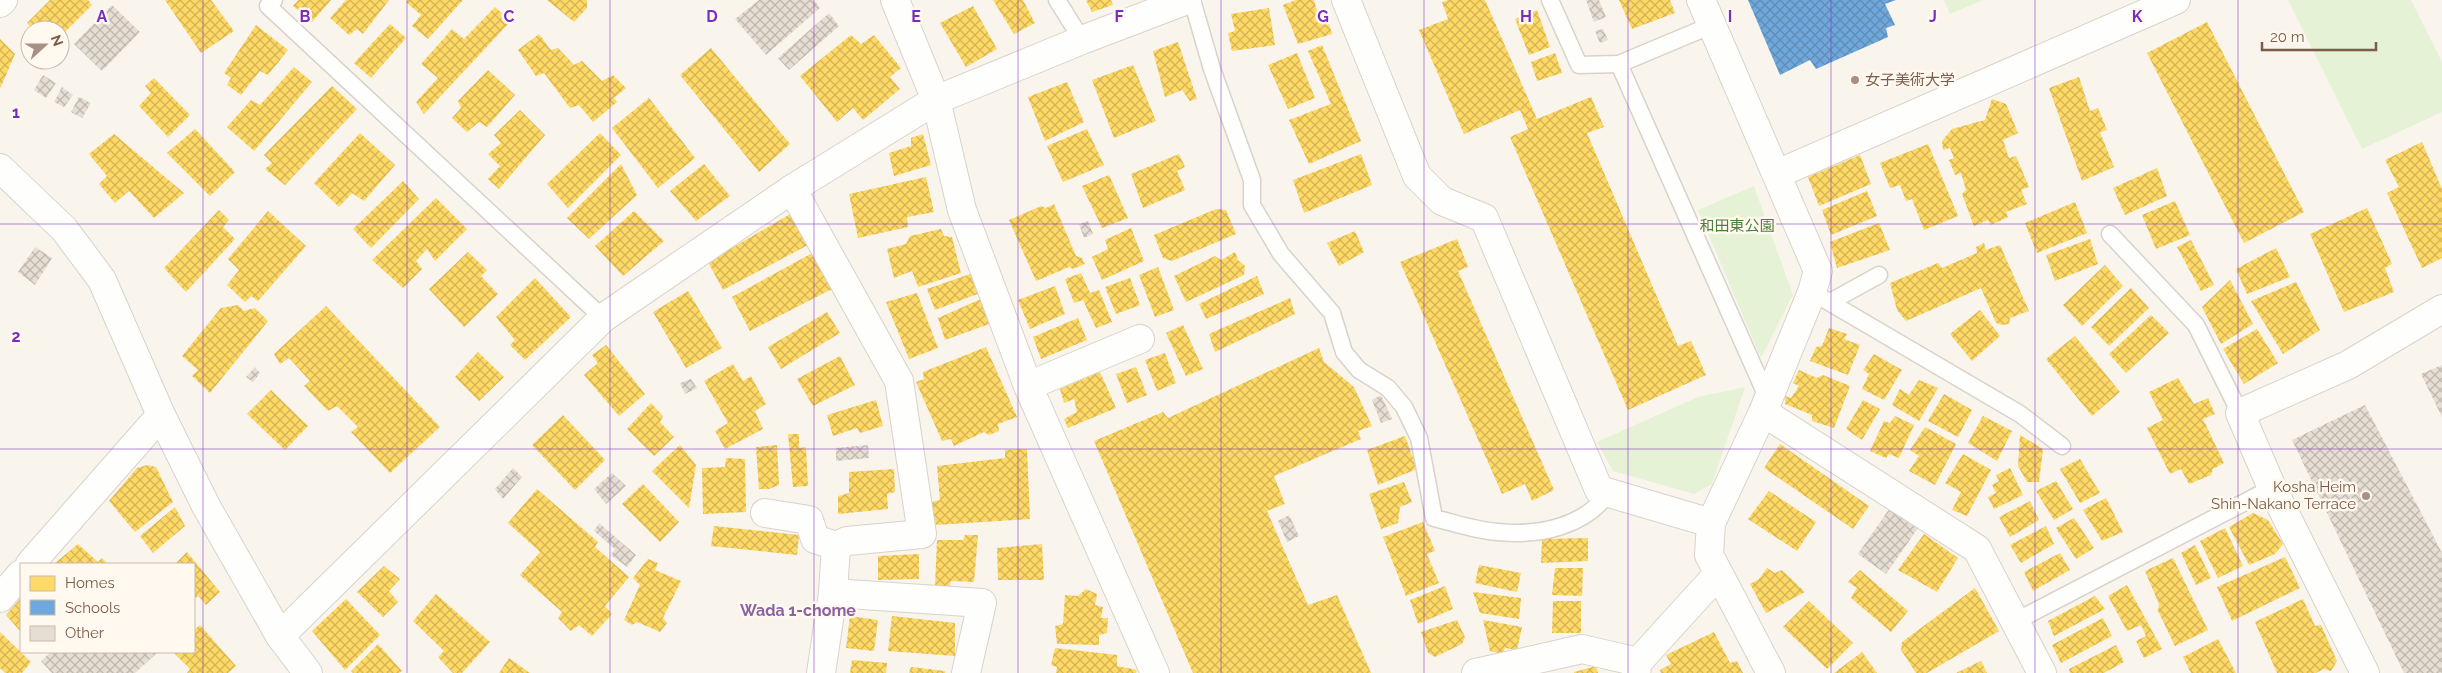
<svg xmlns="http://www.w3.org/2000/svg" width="2442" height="673" font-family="Raleway,'Noto Sans JP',sans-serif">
<defs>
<pattern id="homes-cross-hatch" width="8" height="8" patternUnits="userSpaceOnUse" patternTransform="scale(1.25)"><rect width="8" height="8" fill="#ffd966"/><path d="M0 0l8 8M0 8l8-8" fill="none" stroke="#d3b356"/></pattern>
<pattern id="schools-cross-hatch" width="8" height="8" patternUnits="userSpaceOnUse" patternTransform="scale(1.25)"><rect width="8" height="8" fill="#6fa8dc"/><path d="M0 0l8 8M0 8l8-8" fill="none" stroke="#608cb4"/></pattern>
<pattern id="building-cross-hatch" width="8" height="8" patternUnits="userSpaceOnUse" patternTransform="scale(1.25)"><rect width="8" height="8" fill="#e6ddd3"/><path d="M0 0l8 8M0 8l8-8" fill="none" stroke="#bfb6ad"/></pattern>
</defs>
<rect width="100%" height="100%" fill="#f9f5ed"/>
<g fill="#e5f2d6">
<path d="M1944 0H1983L1950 14Z"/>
<path d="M2288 0H2411L2442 62V112L2362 149Z"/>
<path d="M1754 186 1793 295 1761 358 1698 210Z"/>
<path d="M1745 387 1712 484 1694 494 1613 471 1597 442 1698 397Z"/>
</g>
<g fill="url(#homes-cross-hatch)">
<path d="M50 0H88L92 5 60 37V30H34L27 23Z"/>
<path d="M165 0H211L234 31 201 53Z"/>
<path d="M298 0H331L312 22 293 6Z"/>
<path d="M346 0H389L363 34 357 29 349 35 330 18Z"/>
<path d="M408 0H463L428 39 412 26 421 15 406 2Z"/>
<path d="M547 0H587V8L574 22Z"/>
<path d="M993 0H1023L1035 23 1014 34Z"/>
<path d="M1086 0H1111L1113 5 1092 12Z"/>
<path d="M1296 0H1314L1317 11 1325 10 1332 34 1298 44 1283 5Z"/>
<path d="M1448 0H1485L1537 119 1591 97 1604 127 1587 133 1678 346 1691 341 1706 375 1628 410 1510 137 1528 129 1520 110 1464 134 1419 30 1448 19 1442 2Z"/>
<path d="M1619 0H1670L1675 13 1632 29Z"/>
<path d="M973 6 997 49 966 67 940 23Z"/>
<path d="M495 7 511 21 424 114 416 102 438 78 421 64 452 29 464 39Z"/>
<path d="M1269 8 1275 45 1232 51 1228 33 1235 31 1231 14Z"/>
<path d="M1537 10 1550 47 1529 55 1515 19Z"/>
<path d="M2207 22 2304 212 2244 243 2147 53Z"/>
<path d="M390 24 406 38 371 78 354 63Z"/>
<path d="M256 25 288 50 268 75 260 71 241 95 227 85 231 78 224 73Z"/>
<path d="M539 34 551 50 558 48 574 65 582 61 602 81 613 75 626 88 614 98 617 102 593 122 579 105 570 108 544 73 536 76 518 50Z"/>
<path d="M851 35 861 44 874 35 901 68 890 77 900 89 863 120 853 108 837 122 800 76Z"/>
<path d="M0 39 15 54 0 89Z"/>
<path d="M1178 42 1197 99 1190 101 1182 90 1165 97 1153 51Z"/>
<path d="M1322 45 1361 141 1309 164 1289 120 1331 104 1308 51Z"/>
<path d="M711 48 790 144 759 172 680 75Z"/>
<path d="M1297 53 1315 98 1288 109 1268 65Z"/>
<path d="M1555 53 1562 73 1537 81 1531 62Z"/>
<path d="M1133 65 1156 121 1114 138 1092 80Z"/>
<path d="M294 67 312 82 254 151 227 127 251 100 260 105Z"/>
<path d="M488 70 515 95 487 127 479 122 467 132 452 118 461 108 458 101Z"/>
<path d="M2079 77 2090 111 2098 108 2107 130 2100 132 2114 167 2082 181 2049 88Z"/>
<path d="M154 78 190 115 168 137 139 106 151 93 145 86Z"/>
<path d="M1067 82 1084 122 1045 141 1028 97Z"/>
<path d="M332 86 357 109 285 185 265 169 272 163 264 155Z"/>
<path d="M649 98 695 158 658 188 612 128Z"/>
<path d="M1992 99 2006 104 2018 133 2003 140 2009 158 2016 156 2029 187 2021 190 2027 204 2006 212 2008 217 1991 225 1988 220 1974 226 1962 194 1966 190 1961 173 1955 175 1949 160 1954 158 1950 148 1943 150 1942 141 1952 129 1985 120Z"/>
<path d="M520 110 545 135 499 189 488 179 500 166 488 154 501 143 494 135Z"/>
<path d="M195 129 235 172 210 196 167 153Z"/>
<path d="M1087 129 1104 165 1063 182 1047 146Z"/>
<path d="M360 133 395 165 364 201 352 193 339 207 314 183Z"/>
<path d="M600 133 621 155 568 208 547 184Z"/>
<path d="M114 134 184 193 154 218 129 191 115 203 99 184 107 176 89 154Z"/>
<path d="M923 134 931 165 894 176 889 153 911 146V138Z"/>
<path d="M2422 142 2442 189V258L2422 268 2387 193 2399 187 2385 160Z"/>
<path d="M1928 144 1958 216 1924 230 1912 199 1906 201 1900 185 1890 188 1880 163Z"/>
<path d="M1179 154 1185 167 1177 171 1185 190 1143 208 1131 174Z"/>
<path d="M1361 154 1372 185 1304 213 1293 180Z"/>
<path d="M1860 155 1871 184 1819 206 1808 177Z"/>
<path d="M621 164 637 195 589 239 567 218Z"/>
<path d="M704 164 730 196 696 221 670 191Z"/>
<path d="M2157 168 2167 196 2125 215 2113 188Z"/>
<path d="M1109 175 1128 218 1102 228 1082 186Z"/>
<path d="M926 177 934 212 907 217 908 227 858 238 849 194Z"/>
<path d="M403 181 419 199 371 248 353 229Z"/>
<path d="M1867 191 1877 216 1831 235 1822 210Z"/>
<path d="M436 198 467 229 435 261 427 249 416 261 422 269 403 288 372 260Z"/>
<path d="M2175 201 2190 235 2156 249 2142 215Z"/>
<path d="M2075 202 2087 233 2037 253 2025 223Z"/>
<path d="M1054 204 1076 256 1082 258 1085 264 1073 269 1069 267 1036 281 1009 220 1041 206 1046 208Z"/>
<path d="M2367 208 2392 264 2385 268 2394 292 2344 312 2310 234Z"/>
<path d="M1216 209 1226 210 1236 234 1172 261 1163 258 1154 235Z"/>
<path d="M219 210 229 220 223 227 235 239 186 292 164 268Z"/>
<path d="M268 211 306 246 258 301 251 296 245 302 227 285 239 270 228 259Z"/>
<path d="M634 211 664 241 623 276 595 246Z"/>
<path d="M792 213 810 244 723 290 708 262Z"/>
<path d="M1879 223 1890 250 1837 268 1830 242Z"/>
<path d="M1131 228 1144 261 1102 280 1092 257 1108 249 1105 240Z"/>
<path d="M941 229 944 236 952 237 961 273 918 287 912 271 894 278 887 249 906 244 910 236Z"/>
<path d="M1355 231 1364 252 1339 266 1327 243Z"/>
<path d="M1457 239 1468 267 1458 271 1554 490 1532 501 1525 484 1502 494 1400 262Z"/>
<path d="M2090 239 2098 264 2055 281 2046 255Z"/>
<path d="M2191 240 2214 285 2201 291 2177 247Z"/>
<path d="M1984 243 1986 250 2000 245 2029 311 2010 318 2009 324 2002 325 1996 323 1981 288 1906 321 1897 310 1890 283 1938 263 1942 268 1977 253 1976 247Z"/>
<path d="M2276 248 2290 277 2247 294 2236 269Z"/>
<path d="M468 252 487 270 481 276 498 294 464 327 429 289Z"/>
<path d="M814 252 834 288 750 331 732 297Z"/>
<path d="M1235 252 1238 260 1245 266 1244 275 1186 302 1174 276 1215 256 1221 260Z"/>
<path d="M2105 265 2123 286 2082 326 2063 305Z"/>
<path d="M1158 267 1174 310 1155 317 1139 275Z"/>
<path d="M973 273 980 293 935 310 927 289Z"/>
<path d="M1081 273 1090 293 1099 290 1112 322 1096 328 1083 300 1074 303 1065 279Z"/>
<path d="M1257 276 1264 294 1206 319 1199 304Z"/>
<path d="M535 278 571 317 525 360 510 345 515 340 496 317Z"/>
<path d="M1130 278 1140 305 1116 314 1105 287Z"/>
<path d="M2230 280 2253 324 2221 344 2202 307Z"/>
<path d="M2296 282 2320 330 2283 354 2251 301Z"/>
<path d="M1055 286 1065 314 1030 329 1018 300Z"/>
<path d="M2131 288 2149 308 2109 346 2091 327Z"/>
<path d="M688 291 722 348 686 368 653 312Z"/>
<path d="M917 293 938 348 909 359 886 302Z"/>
<path d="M983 298 992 323 945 340 938 318Z"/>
<path d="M1290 298 1295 314 1215 352 1209 334Z"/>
<path d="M238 305 244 311 255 308 268 321 210 393 192 376 198 370 182 356 221 308Z"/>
<path d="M326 306 440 427 390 473 351 432 358 427 337 406 328 411 304 386 310 381 289 358 280 364 274 354Z"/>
<path d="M1980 310 2000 336 1972 361 1950 334Z"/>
<path d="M827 312 840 333 781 369 768 347Z"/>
<path d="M2151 315 2169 333 2126 373 2109 354Z"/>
<path d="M1078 318 1087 340 1041 359 1033 337Z"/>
<path d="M1183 325 1203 369 1186 376 1166 333Z"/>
<path d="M1829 328 1847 334 1844 339 1860 345 1848 375 1810 361 1816 347 1822 346Z"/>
<path d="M2257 329 2278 363 2244 384 2223 349Z"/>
<path d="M2075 336 2120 392 2092 416 2046 359Z"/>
<path d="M606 345 645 394 619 416 584 375 598 363 592 355Z"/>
<path d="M986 347 1017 417 998 424 999 431 989 435 984 432 954 446 951 439 942 441 916 382 924 379 923 372Z"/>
<path d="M1319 348 1324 362 1354 387 1372 426 1358 431 1361 439 1274 476 1285 504 1267 511 1308 605 1337 595 1371 673H1193L1094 441 1163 412 1168 418Z"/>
<path d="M478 352 504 377 479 401 455 377Z"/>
<path d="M1165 353 1176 383 1157 391 1145 360Z"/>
<path d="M1874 354 1902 370 1884 400 1862 389 1869 374 1863 370Z"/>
<path d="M840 356 855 385 813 406 797 379Z"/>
<path d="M733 364 743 381 751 376 766 404 755 411 763 429 725 449 715 431 728 423 704 381Z"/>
<path d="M1136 367 1147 395 1127 403 1116 374Z"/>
<path d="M1799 370 1817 378 1823 375 1850 386 1834 428 1812 421V415L1785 404V396L1791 398 1799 386 1793 383Z"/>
<path d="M1100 372 1116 408 1068 428 1064 419 1077 412 1074 399 1064 403 1060 389Z"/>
<path d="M2178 378 2194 404 2208 398 2215 414 2203 419 2224 463 2213 469 2211 475 2189 484 2181 469 2170 474 2147 428 2163 420 2149 392Z"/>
<path d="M1919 380 1938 388 1919 421 1892 405 1900 389 1909 395Z"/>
<path d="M271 390 308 426 285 450 247 414Z"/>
<path d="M1944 394 1972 410 1958 437 1928 421Z"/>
<path d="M876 400 883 426 860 433 857 428 833 436 827 415Z"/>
<path d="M1863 400 1880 409 1862 440 1846 429Z"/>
<path d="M651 403 663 416 660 422 674 437 654 456 627 429Z"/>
<path d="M563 415 605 460 575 490 532 445Z"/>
<path d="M1895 416 1914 425 1899 458 1889 454 1886 458 1870 451 1884 421 1890 423Z"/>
<path d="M1983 416 2012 431 1997 461 1968 443Z"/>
<path d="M1925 427 1956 444 1935 485 1909 471 1919 456 1910 450Z"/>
<path d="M788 434H799V448L806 447 808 486 793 487Z"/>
<path d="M2020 435 2043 449 2039 482H2027L2018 466Z"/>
<path d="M1405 436 1417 469 1378 485 1367 450Z"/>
<path d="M1780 444 1869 506 1853 529 1764 468Z"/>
<path d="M680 445 696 465 689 508 652 471Z"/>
<path d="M777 445 779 485 769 489H759L756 447Z"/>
<path d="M1027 449 1030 519 936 525 931 502 940 500 937 466 1005 458V450Z"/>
<path d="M1963 454 1991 470 1967 516 1952 510 1961 492 1945 483Z"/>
<path d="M726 458 745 459 746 512 703 514 702 468 725 467Z"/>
<path d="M2080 459 2100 493 2080 503 2060 469Z"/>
<path d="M147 465 156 467 173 502 135 532 109 501 137 468Z"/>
<path d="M2010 468 2023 495 1994 509 1988 497 1996 493 1992 485 1999 481 1996 475Z"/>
<path d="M894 469 895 492 887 494 888 509 838 514V496L849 493V472Z"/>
<path d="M2056 481 2073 509 2054 520 2036 491Z"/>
<path d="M1404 482 1412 502 1400 507 1398 523 1381 529 1369 494Z"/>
<path d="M643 484 679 522 660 542 622 504Z"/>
<path d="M537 489 598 542 595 547 629 577 605 606 612 614 592 636 579 625 571 631 558 618 562 612 520 575 540 552 508 523Z"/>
<path d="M1769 491 1816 522 1797 551 1748 519Z"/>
<path d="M2106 498 2123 532 2102 541 2083 510Z"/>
<path d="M2030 501 2039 520 2010 537 1999 517Z"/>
<path d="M175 507 185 526 153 553 140 536Z"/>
<path d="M2253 513 2268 520 2283 544 2275 554 2249 565 2229 527Z"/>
<path d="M2074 518 2094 548 2076 559 2056 528Z"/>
<path d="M1423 522 1435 551 1427 554 1439 583 1406 596 1383 537Z"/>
<path d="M714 526 799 535 797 555 711 546Z"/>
<path d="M2046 526 2054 544 2021 563 2010 545Z"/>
<path d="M2225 528 2243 566 2218 578 2200 541Z"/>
<path d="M1924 534 1958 558 1937 592 1898 570Z"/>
<path d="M965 535H978L974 582 951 581 949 588 935 586 937 540H963Z"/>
<path d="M1588 538V561L1541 563 1542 539Z"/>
<path d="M78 544 98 562 102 558 108 564H54Z"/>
<path d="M1042 544 1044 580H998L997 548Z"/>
<path d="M2195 545 2211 578 2196 585 2181 553Z"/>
<path d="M187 552 220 592 206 605 198 596 194 599V564H175Z"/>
<path d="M2060 553 2070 570 2033 591 2024 572Z"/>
<path d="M919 554V579L878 580V556Z"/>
<path d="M2285 557 2300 588 2232 621 2217 587Z"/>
<path d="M2173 558 2208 630 2175 646 2158 611 2159 604 2145 571Z"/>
<path d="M648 559 658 563 655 570 681 581 663 618 667 623 660 632 637 622 632 625 624 620 640 585 633 578Z"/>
<path d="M1479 565 1521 573 1517 592 1475 583Z"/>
<path d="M384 566 400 579 389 591 398 602 383 617 357 592Z"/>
<path d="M1555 568H1583L1582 596 1552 595Z"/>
<path d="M1767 568 1775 573 1782 570 1805 592 1766 613 1750 584 1759 579Z"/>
<path d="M1860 570 1908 611 1891 632 1851 598 1857 588 1848 582Z"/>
<path d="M2127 585 2162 649 2144 658 2136 641 2146 636 2141 625 2127 631 2108 596Z"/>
<path d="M1445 586 1453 609 1418 624 1410 600Z"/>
<path d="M1975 588 1999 631 1927 673H1916L1901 650 1902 642Z"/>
<path d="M1086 589 1097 594 1095 605 1103 607 1101 618H1108L1107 633 1099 635V645L1057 644 1055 626 1063 624 1065 595 1078 596Z"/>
<path d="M1473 592 1521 598 1519 619 1480 613Z"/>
<path d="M436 594 490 642 462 673H453L438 657 444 651 413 621Z"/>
<path d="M2095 596 2105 609 2054 636 2048 621Z"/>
<path d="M21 598V632L6 615Z"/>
<path d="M346 599 380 635 345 670 312 631Z"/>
<path d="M2303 599 2315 626 2321 625 2337 661 2331 671 2324 669 2316 673H2277L2255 622Z"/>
<path d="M1553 601H1581V633H1552Z"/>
<path d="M1809 601 1853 643 1827 669 1783 627Z"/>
<path d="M850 616 878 620 874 651 846 648Z"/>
<path d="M892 616 955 623V656L888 651Z"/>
<path d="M2103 618 2112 636 2061 663 2052 645Z"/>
<path d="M1457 620 1465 637 1462 644 1435 657 1428 653 1421 632Z"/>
<path d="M1483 620 1522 627 1517 650 1505 648 1503 654 1490 651Z"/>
<path d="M200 625 236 666 228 673H187L190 669 173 652H194V630Z"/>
<path d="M0 632 31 662 22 673H5L0 668Z"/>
<path d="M1714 632 1730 663 1737 661 1743 673H1661L1660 670 1671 664 1666 655Z"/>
<path d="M2218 639 2236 673H2191L2183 657Z"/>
<path d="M378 644 402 671 399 673H353L351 671Z"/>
<path d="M2116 645 2124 662 2104 673H2070L2069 669Z"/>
<path d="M1055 648 1117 655V666L1137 670 1136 673H1056L1057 667 1051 665Z"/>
<path d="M1862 652 1877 673H1834Z"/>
<path d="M509 658 530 673H499Z"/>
<path d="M852 660 887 663 886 673H850Z"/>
<path d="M1981 661 1987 673H1956Z"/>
<path d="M1596 666 1598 673H1574V672Z"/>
<path d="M911 667 945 671V673H909Z"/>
</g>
<path fill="url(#schools-cross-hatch)" d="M1748 0H1896L1885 4 1895 25 1886 28 1888 37 1816 69 1810 60 1780 75Z"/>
<g fill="url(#building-cross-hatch)">
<path d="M759 0H814L820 8 766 55 735 19Z"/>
<path d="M1586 0H1599L1606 17 1594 22Z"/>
<path d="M112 5 140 32 102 71 74 44Z"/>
<path d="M829 13 839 26 789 70 778 58Z"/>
<path d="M1603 29 1608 40 1600 43 1595 31Z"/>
<path d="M43 75 56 83 46 98 34 90Z"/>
<path d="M62 87 73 95 64 107 54 102Z"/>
<path d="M79 97 91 103 82 118 71 112Z"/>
<path d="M1088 221 1093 234 1084 238 1079 224Z"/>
<path d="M35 247 52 258 35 285 18 272Z"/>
<path d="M2442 365V417L2421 374Z"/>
<path d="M255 367 260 373 253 382 246 377Z"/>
<path d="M691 379 697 388 685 394 680 383Z"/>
<path d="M1381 395 1392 419 1381 423 1372 400Z"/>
<path d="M2365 405 2442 553V673H2404L2292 440Z"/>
<path d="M868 445 869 458 836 461V448Z"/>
<path d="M513 468 522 477 503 499 495 489Z"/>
<path d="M612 473 626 486 606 504 594 489Z"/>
<path d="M1890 508 1918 528 1886 574 1858 554Z"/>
<path d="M1289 515 1299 536 1287 542 1278 521Z"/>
<path d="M599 523 636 555 627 567 611 555 615 549 594 531Z"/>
<path d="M51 652H158L135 673H52L41 661Z"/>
</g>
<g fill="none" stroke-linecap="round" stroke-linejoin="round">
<defs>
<g id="service">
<path d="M274 0 268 6 603 318"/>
<path d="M1057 0 1082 40"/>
<path d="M1192 0 1212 69 1252 180V205L1281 254 1332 313 1344 352 1359 370 1388 388 1404 407 1419 438 1434 518C1455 523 1477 531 1498 532 1539 536 1585 527 1609 492"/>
<path d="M1550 0 1579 65 1619 64 1768 399"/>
<path d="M1619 64 1712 25"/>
<path d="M2110 234 2196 325 2240 413"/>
<path d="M1812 292 2020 414 2062 446"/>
<path d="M1830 302 1879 275"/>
<path d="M2016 621 2272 488"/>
</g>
<g id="minor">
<path d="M895 0 936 100 962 210 1028 386 1155 673"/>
<path d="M1346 0 1417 176 1442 201 1484 218 1599 490 1711 523"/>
<path d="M1701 0 1818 271 1812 292 1763 412 1711 523 1709 555 1771 673"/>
<path d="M0 3 3 0"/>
<path d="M1777 174 2176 0"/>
<path d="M792 189 899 381 922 534 847 541 836 546"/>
<path d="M1028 386 1140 339"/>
<path d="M1763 412 1977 549 2042 673"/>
<path d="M765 513 809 520 815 539 836 546 833 593 821 673"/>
<path d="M30 564 161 415"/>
<path d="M833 593 982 603 966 673"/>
<path d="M0 598 21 574"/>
<path d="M280 636 603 318 792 189 936 100 1082 40 1187 0"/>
<path d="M1476 673 1582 649 1638 662"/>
<path d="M1636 673 1638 662 1718 574"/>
<path d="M2365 673 2272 488 2240 413 2348 365 2442 309"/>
</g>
<path id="tertiary" d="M0 168 64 229 102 280 161 415 206 506 280 636 308 673"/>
</defs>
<use href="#service" stroke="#d9d2cb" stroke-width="19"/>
<use href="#minor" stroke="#d9d2cb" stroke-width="30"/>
<use href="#tertiary" stroke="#d9d2cb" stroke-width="30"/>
<use href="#service" stroke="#fefefc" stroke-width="16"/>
<use href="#minor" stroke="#fefefc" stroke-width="28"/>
<use href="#tertiary" stroke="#fefefc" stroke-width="28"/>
</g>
<path fill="none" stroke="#7b2cbf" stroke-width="1" stroke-opacity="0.55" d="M203 0V673M407 0V673M610 0V673M814 0V673M1018 0V673M1221 0V673M1424 0V673M1628 0V673M1831 0V673M2035 0V673M2238 0V673M0 224H2442M0 449H2442"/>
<g fill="#a89182" stroke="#fff9f0" stroke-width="2">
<circle cx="1855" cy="80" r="5"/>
<circle cx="2366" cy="496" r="5"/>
</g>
<g text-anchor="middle" stroke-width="5" stroke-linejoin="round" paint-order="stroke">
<g font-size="15" fill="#7c5b48" stroke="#fff9f0" text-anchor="start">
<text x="1865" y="85">女子美術大学</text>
<text x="2356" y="492" text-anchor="end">Kosha Heim<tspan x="2356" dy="17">Shin-Nakano Terrace</tspan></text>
</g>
<g font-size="15" fill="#4d7d3c" stroke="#fff9f0">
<text x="1737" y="231">和田東公園</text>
</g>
<g font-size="16" font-weight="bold" fill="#8c639f" stroke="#fff9f0">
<text x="798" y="616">Wada 1-chome</text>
</g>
</g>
<g font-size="16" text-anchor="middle" font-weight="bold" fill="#7b2cbf" stroke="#fff9f0" stroke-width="5" stroke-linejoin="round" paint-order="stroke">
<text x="102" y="22">A</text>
<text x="305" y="22">B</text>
<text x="509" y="22">C</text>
<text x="712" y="22">D</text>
<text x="916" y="22">E</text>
<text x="1119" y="22">F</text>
<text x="1323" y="22">G</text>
<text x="1526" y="22">H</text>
<text x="1730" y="22">I</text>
<text x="1933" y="22">J</text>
<text x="2137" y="22">K</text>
<text x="16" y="118">1</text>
<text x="16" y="342">2</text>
</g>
<rect x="20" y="563" width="175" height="90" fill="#fff9f0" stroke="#cbbaad"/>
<rect x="30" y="576" width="25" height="15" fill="#ffd966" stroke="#cbbaad"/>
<text x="65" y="588" font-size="15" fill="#7c5b48">Homes</text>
<rect x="30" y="600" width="25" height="15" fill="#6fa8dc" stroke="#cbbaad"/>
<text x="65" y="613" font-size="15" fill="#7c5b48">Schools</text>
<rect x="30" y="626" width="25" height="15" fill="#e6ddd3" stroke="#cbbaad"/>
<text x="65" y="638" font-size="15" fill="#7c5b48">Other</text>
<g transform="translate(45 45) rotate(69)"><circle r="24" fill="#fff9f0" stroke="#cbbaad"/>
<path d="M0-4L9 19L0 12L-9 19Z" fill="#a89182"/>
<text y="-8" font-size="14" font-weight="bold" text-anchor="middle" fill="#7c5b48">N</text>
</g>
<path d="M2262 42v8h114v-8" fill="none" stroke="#7c5b48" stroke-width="2.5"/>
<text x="2270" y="42" font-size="15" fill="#7c5b48" stroke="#fff9f0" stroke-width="4" paint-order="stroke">20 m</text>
</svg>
